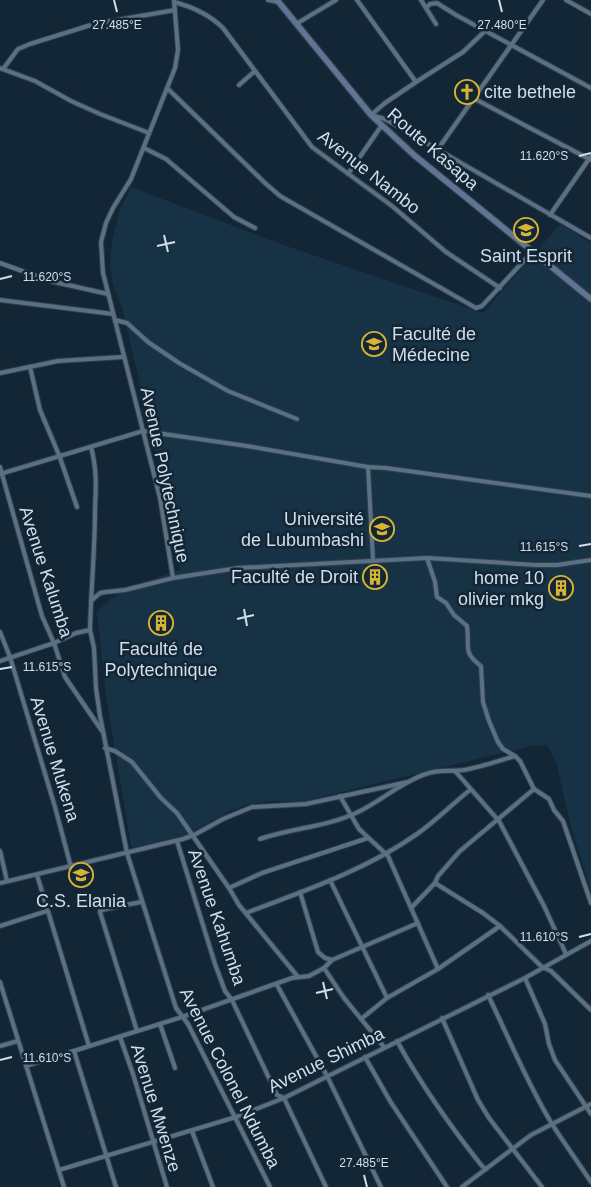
<svg xmlns="http://www.w3.org/2000/svg" width="591" height="1187" font-family="Arial,sans-serif">
<rect width="100%" height="100%" fill="#122636"/>
<path fill="#173145" d="M131 187 278 243 483 313 560 224 591 243V891L571 827 556 762 547 745 531 746 301 802 272 801 245 805 230 811 186 835 133 848 131 846 106 696 97 612 111 598 132 586 180 570 164 488 122 307 113 285 110 266 112 240 120 210Z"/>
<g fill="none" stroke-linecap="round" stroke-linejoin="round">
<defs>
<g id="street">
<path d="M268 0 278 2"/>
<path d="M357 0 416 82"/>
<path d="M421 0 436 24"/>
<path d="M566 0 591 14"/>
<path d="M174 2C193 7 209 14 223 28L312 147 392 206 446 252 500 288"/>
<path d="M426 8 430 4 437 3 456 15 591 88"/>
<path d="M296 24 336 0"/>
<path d="M0 68 35 81 71 101 100 114 149 133"/>
<path d="M3 69 18 49 30 44 94 24 175 10"/>
<path d="M239 85 255 71"/>
<path d="M167 88 265 183 280 196 476 308 482 306 533 251"/>
<path d="M473 98 591 160"/>
<path d="M371 115 385 119 591 238"/>
<path d="M371 115 385 103 416 82 463 52 485 31"/>
<path d="M144 148 166 159 234 217 255 228"/>
<path d="M438 149 543 0"/>
<path d="M348 174 382 125"/>
<path d="M550 215 591 156"/>
<path d="M0 263 50 281 108 294"/>
<path d="M0 300 113 314"/>
<path d="M115 320 127 323 148 342 179 363 228 391 297 419"/>
<path d="M30 367 40 410 59 455 77 507"/>
<path d="M0 373 58 361 123 357"/>
<path d="M0 467 42 616 54 643 65 677 102 731"/>
<path d="M368 467 373 560"/>
<path d="M0 474 143 431 247 446 368 467 386 468 591 496"/>
<path d="M427 558 435 582 437 597 446 603 454 615 467 626C470 647 462 652 481 666L483 702 489 721 498 742 503 749 515 756 520 761 534 789 549 799 554 810 563 821 591 903"/>
<path d="M173 578 160 498 103 273 101 242 106 223 113 208 131 179 175 68 178 50 174 0"/>
<path d="M91 601 100 593 106 592 125 590 173 578 238 568 427 558 536 565H557L591 560"/>
<path d="M90 630 94 648 96 688 100 716 127 853 176 1008 188 1024 270 1187"/>
<path d="M0 632 10 657 55 807 71 867"/>
<path d="M0 661 54 643 76 633 90 630C91 589 95 549 95 509 96 487 97 469 91 447"/>
<path d="M105 748 115 751 132 762 161 798 177 813 229 888 239 905 298 977"/>
<path d="M455 771 499 821 544 906 566 954"/>
<path d="M340 796 359 829 388 856 438 969 387 998 361 1019"/>
<path d="M260 839C292 828 326 827 356 813 380 802 401 782 426 774 439 769 451 772 464 770 481 767 498 761 515 756"/>
<path d="M177 841 215 964 225 991 232 1000 277 1095 284 1098 326 1187"/>
<path d="M0 851 7 881"/>
<path d="M37 875 89 1046"/>
<path d="M330 880 387 998"/>
<path d="M0 883 183 839 194 835 223 819 252 807 306 804 408 782"/>
<path d="M435 883 483 913 500 926 542 967 551 971 591 1010"/>
<path d="M229 888 262 873 368 838"/>
<path d="M300 892 318 952 325 958 332 960"/>
<path d="M412 907 435 883 438 876 460 851 534 789"/>
<path d="M246 913C304 891 366 870 417 834 436 821 452 804 470 790"/>
<path d="M0 926 47 911"/>
<path d="M324 968 332 960 418 923"/>
<path d="M438 969 500 926"/>
<path d="M525 978 545 1024 549 1044 555 1060 591 1114"/>
<path d="M0 982 64 1187"/>
<path d="M277 985 327 1076 381 1187"/>
<path d="M488 995C509 1038 527 1083 552 1124 564 1143 578 1162 591 1182"/>
<path d="M442 1018 478 1100 489 1118 542 1187"/>
<path d="M160 1024 175 1068"/>
<path d="M137 1031 100 912 101 910 141 902"/>
<path d="M120 1037 133 1074 167 1187"/>
<path d="M397 1041C422 1086 450 1126 482 1166L486 1169"/>
<path d="M0 1046 18 1041"/>
<path d="M74 1051 116 1187"/>
<path d="M365 1057 390 1101 447 1187"/>
<path d="M26 1066 182 1017 292 978 309 976 324 968 344 998 384 1047"/>
<path d="M192 1131 213 1187"/>
<path d="M59 1170 236 1117 284 1098 525 978 591 941"/>
<path d="M462 1187 531 1135 591 1104"/>
</g>
<path id="secondary" d="M277 0 371 115 414 155 591 299"/>
</defs>
<use href="#street" stroke="#32404e" stroke-width="6"/>
<use href="#secondary" stroke="#32404e" stroke-width="8"/>
<use href="#street" stroke="#5a7083" stroke-width="4"/>
<use href="#secondary" stroke="#617494" stroke-width="5.5"/>
</g>
<path fill="none" stroke="#d2dee9" stroke-width="2" d="M114 0 117 12M499 0 502 12M579 156 591 153M164 235 168 252M157 246 175 242M0 279 12 276M579 546 591 544M244 609 247 626M237 619 254 615M0 669 12 667M579 937 591 934M323 982 327 999M316 993 333 989M0 1060 12 1057M364 1175 367 1187"/>
<defs>
<symbol id="church-ring" viewBox="-11 -11 22 22"><circle r="9.5" fill="#122636" stroke="#d8b434" stroke-width="1.5"/><path d="M-1.2-6h2.4v3.5h3.3v2.4h-3.3V6h-2.4V-.1h-3.3v-2.4h3.3Z" fill="#d8b434"/></symbol>
<symbol id="school-ring" viewBox="-11 -11 22 22"><circle r="9.5" fill="#122636" stroke="#d8b434" stroke-width="1.5"/><path d="M0-5L7-2L0 1L-7-2ZM-4 1L0 2.5L4 1V4Q0 6-4 4Z" fill="#d8b434"/></symbol>
<symbol id="university-ring" viewBox="-11 -11 22 22"><circle r="9.5" fill="#122636" stroke="#d8b434" stroke-width="1.5"/><path d="M0-5L7-2L0 1L-7-2ZM-4 1L0 2.5L4 1V4Q0 6-4 4Z" fill="#d8b434"/></symbol>
<symbol id="building-ring" viewBox="-11 -11 22 22"><circle r="9.5" fill="#122636" stroke="#d8b434" stroke-width="1.5"/><path d="M-4-6H4V6H1V3H-1V6H-4ZM-2.5-4.3h1.7v1.8h-1.7ZM.8-4.3h1.7v1.8H.8ZM-2.5-1h1.7V.8h-1.7ZM.8-1h1.7V.8H.8Z" fill="#d8b434"/></symbol>
</defs>
<g fill-rule="evenodd">
<use href="#church-ring" x="453" y="78" width="28" height="28"/>
<use href="#school-ring" x="512" y="216" width="28" height="28"/>
<use href="#university-ring" x="360" y="330" width="28" height="28"/>
<use href="#university-ring" x="368" y="515" width="28" height="28"/>
<use href="#building-ring" x="361" y="563" width="28" height="28"/>
<use href="#building-ring" x="547" y="574" width="28" height="28"/>
<use href="#building-ring" x="147" y="609" width="28" height="28"/>
<use href="#school-ring" x="67" y="861" width="28" height="28"/>
</g>
<g text-anchor="middle" stroke-width="5" stroke-linejoin="round" paint-order="stroke">
<g font-size="18" fill="#d2dee9" stroke="#122636">
<text x="484" y="98" text-anchor="start">cite bethele</text>
<text x="526" y="262">Saint Esprit</text>
<text x="392" y="340" text-anchor="start">Faculté de<tspan x="392" dy="21">Médecine</tspan></text>
<text x="364" y="525" text-anchor="end">Université<tspan x="364" dy="21">de Lubumbashi</tspan></text>
<text x="358" y="583" text-anchor="end">Faculté de Droit</text>
<text x="544" y="584" text-anchor="end">home 10<tspan x="544" dy="21">olivier mkg</tspan></text>
<text x="161" y="655">Faculté de<tspan x="161" dy="21">Polytechnique</tspan></text>
<text x="81" y="907">C.S. Elania</text>
</g>
<g font-size="18" fill="#d2dee9" stroke="#122636">
<text transform="translate(433 149) rotate(41)" y="6">Route Kasapa</text>
<text transform="translate(369 172) rotate(38)" y="6">Avenue Nambo</text>
<text transform="translate(165 475) rotate(78)" y="6">Avenue Polytechnique</text>
<text transform="translate(46 572) rotate(72)" y="6">Avenue Kalumba</text>
<text transform="translate(55 759) rotate(73)" y="6">Avenue Mukena</text>
<text transform="translate(217 917) rotate(71)" y="6">Avenue Kahumba</text>
<text transform="translate(326 1060) rotate(-26)" y="6">Avenue Shimba</text>
<text transform="translate(230 1078) rotate(63)" y="6">Avenue Colonel Ndumba</text>
<text transform="translate(156 1108) rotate(73)" y="6">Avenue Mwenze</text>
</g>
</g>
<g font-size="12" text-anchor="middle" fill="#d2dee9" stroke="#122636" stroke-width="5" stroke-linejoin="round" paint-order="stroke">
<text x="117" y="29">27.485°E</text>
<text x="502" y="29">27.480°E</text>
<text x="544" y="160">11.620°S</text>
<text x="47" y="281">11.620°S</text>
<text x="544" y="551">11.615°S</text>
<text x="47" y="671">11.615°S</text>
<text x="544" y="941">11.610°S</text>
<text x="47" y="1062">11.610°S</text>
<text x="364" y="1167">27.485°E</text>
</g>
</svg>
